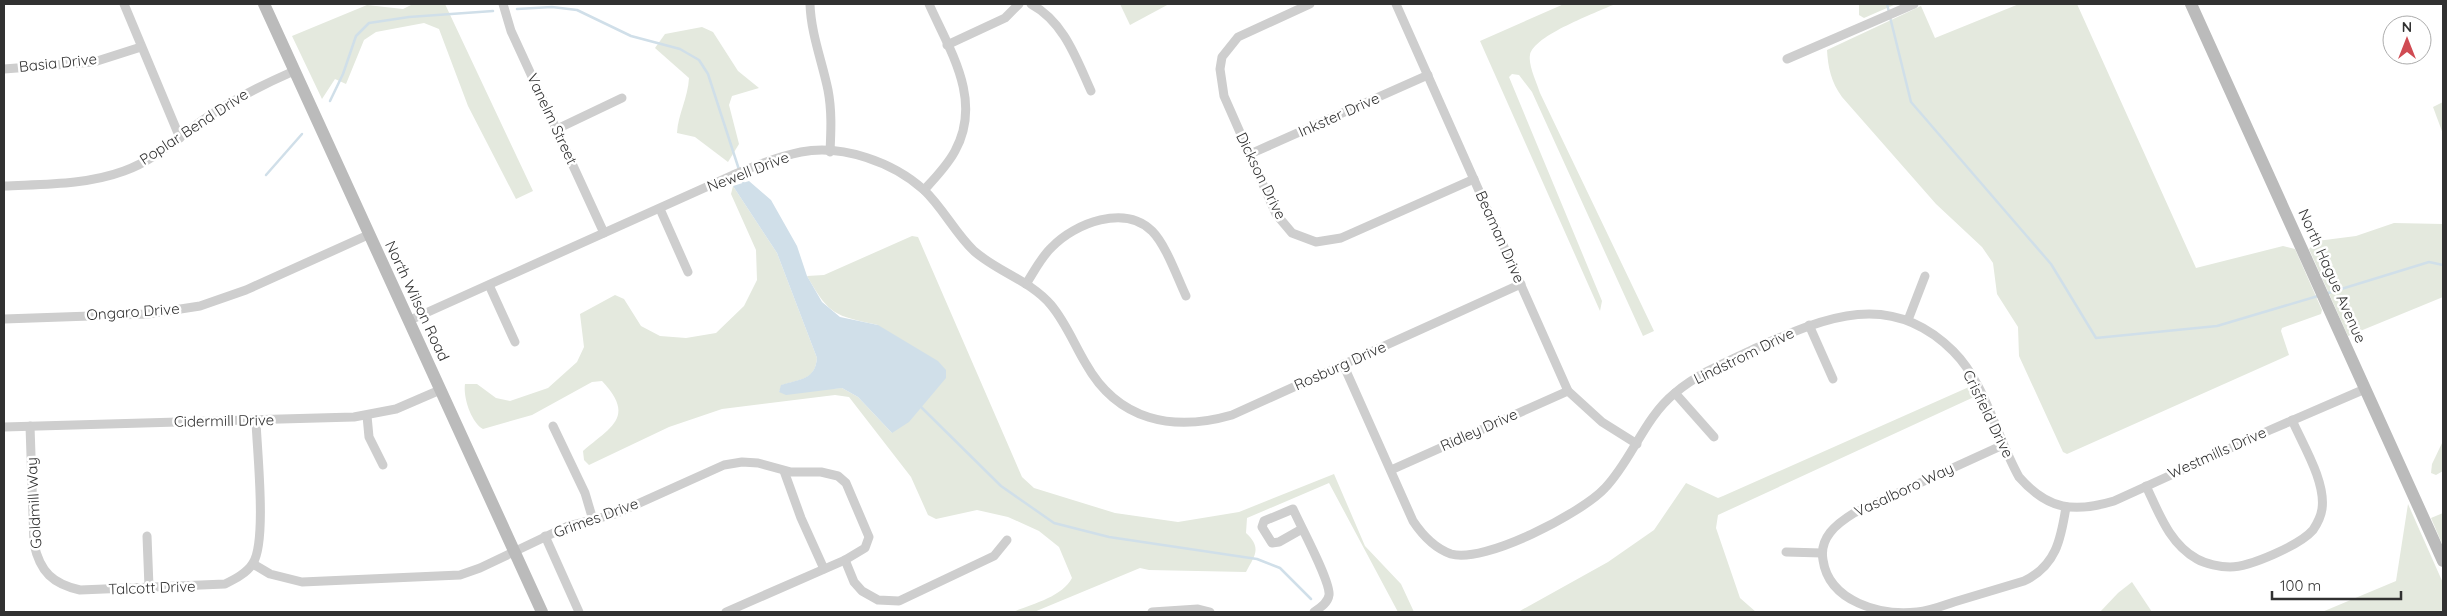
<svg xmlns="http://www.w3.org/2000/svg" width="2447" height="616" font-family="Quicksand,sans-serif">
<rect width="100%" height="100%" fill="#fff"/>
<g fill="#e4e9de">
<path d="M413 4H445L533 191 516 199 468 106 439 29 424 23 376 32 364 40 346 84 335 79 322 99 292 36 367 5 403 9Z"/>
<path d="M1120 4H1169L1130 25Z"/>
<path d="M1564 4H1615C1596 13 1534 35 1530 55 1528 65 1537 83 1540 93L1654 331 1643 336 1532 92 1519 75 1512 74 1509 77 1602 301 1600 311 1480 41Z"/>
<path d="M1859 4H1896L1864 18 1859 15Z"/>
<path d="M2019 4H2077L2196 268 2283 246 2295 249 2322 310 2321 314 2282 328 2281 331 2289 355 2067 454 2063 452 2019 356 2018 327 1997 294 1993 263 1982 247 1936 204 1842 97C1831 82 1828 67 1827 50L1921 6 1935 38Z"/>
<path d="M702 27 713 32 738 71 759 88 732 96 729 105 739 144 728 162 695 137 677 133C678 114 688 98 689 78L655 48 665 34Z"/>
<path d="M2443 102V134L2433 107Z"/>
<path d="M733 186 777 253 817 358C815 380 801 379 782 385L779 392 842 388 858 397 892 433 878 325C834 315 830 316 807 276L824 275 912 236 918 237 1022 477 1034 488 1115 513 1178 522 1239 512 1334 474 1365 546 1401 584 1414 612H1398L1329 483 1247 518 1246 533C1262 548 1255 555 1246 572L1149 570 1140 568 1034 612H1013C1032 604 1062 597 1072 578L1059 547 1039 531 1008 517 977 510 936 519 928 515 911 477 849 397 835 395 722 409 669 427 589 465 584 460 583 451C611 427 636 417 602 381L592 382 532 415 483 429C471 422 463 397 465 384H477L496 398 510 401 548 388 577 362 584 347 580 314 615 295 624 299 641 326 660 336 686 338 716 333 744 306 757 280 756 250 731 194Z"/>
<path d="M2394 223 2443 224V297L2348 336 2309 249 2317 241 2356 236Z"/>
<path d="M1969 387 1974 397 1718 515 1716 528 1740 598 1756 612H1518L1608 562 1654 530 1686 483 1718 498 1723 496Z"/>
<path d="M2443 441V471L2436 475 2431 473 2432 464Z"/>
<path d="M2408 504 2443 583V612H2322L2396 581Z"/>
<path d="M2443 513V546L2431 518Z"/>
<path d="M2132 582 2152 612H2100L2118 593Z"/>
</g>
<path fill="#d0dfe9" d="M749 181 771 200 797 246 807 276 822 302 840 317 878 325 938 361 946 370V378L909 422 892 433 858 397 842 388 786 395 779 392 781 385C800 379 815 380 817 358L777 253 733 186Z"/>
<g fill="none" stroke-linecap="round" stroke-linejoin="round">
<g stroke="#d0dfe9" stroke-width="2.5">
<path d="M1887 4 1889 12"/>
<path d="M517 9 552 7 577 10 631 36 680 49 699 60 708 74 744 185"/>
<path d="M1890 17 1911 102 2051 264 2096 338 2217 326 2318 296"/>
<path d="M330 101 343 74 356 36 369 23 409 17 493 11"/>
<path d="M266 175 302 134"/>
<path d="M2325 294 2429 262 2443 265"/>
<path d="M920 406 1001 486 1054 523 1109 537 1257 559 1280 568 1311 599"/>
</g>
<g stroke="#cecece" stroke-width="9">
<path d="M124 4 180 138"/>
<path d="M503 4 511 31 604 233"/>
<path d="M810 4C811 34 822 61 828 90 832 111 831 131 830 152"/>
<path d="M1031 4C1064 22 1076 58 1091 91"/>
<path d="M1310 4 1238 37 1222 57 1220 69 1224 96 1276 214 1292 233 1316 242 1341 238 1474 179"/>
<path d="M1396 4 1568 391 1602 422 1637 444"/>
<path d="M947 45 1005 18 1019 4"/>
<path d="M1787 59 1914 4"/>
<path d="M4 69 94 62 141 47"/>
<path d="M557 129 622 98"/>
<path d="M1250 154 1428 75"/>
<path d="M4 186C44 184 86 185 124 171 155 160 177 138 203 120 232 100 262 85 294 71"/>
<path d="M924 190C935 178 947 166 955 151 983 100 950 51 929 4"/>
<path d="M660 209 688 272"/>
<path d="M1026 284C1034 272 1041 257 1052 247 1075 223 1125 204 1152 231 1166 245 1177 277 1186 296"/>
<path d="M489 285 515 342"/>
<path d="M4 319 148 314 200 306 246 290 368 235"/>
<path d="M1908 320 1925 276"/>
<path d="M408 321 733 175C755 166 777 157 801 152 842 144 893 162 924 190 943 208 955 233 974 251 998 272 1031 281 1051 305 1066 323 1074 344 1086 364 1118 421 1173 432 1232 415L1521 284"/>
<path d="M1809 325 1833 379"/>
<path d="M1343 364 1413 521C1423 536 1434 548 1451 554 1484 564 1582 513 1605 488 1632 460 1644 418 1675 393 1700 372 1729 361 1758 347 1826 317 1891 289 1953 351 1986 384 1996 436 2019 477 2048 510 2074 513 2114 501L2270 430 2365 389"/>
<path d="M1675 393 1714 437"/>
<path d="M367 416 369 437 383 465"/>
<path d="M30 426 34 544C40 572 53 584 80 590L225 584C235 579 247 573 253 563 267 541 257 451 256 421"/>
<path d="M553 426 585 493 593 520"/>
<path d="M4 427 354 417 396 409 440 390"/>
<path d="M2003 445 1854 513C1836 524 1819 538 1823 560 1829 602 1881 616 1917 612 1930 611 1942 606 1954 602 1977 595 2001 588 2024 581 2056 566 2061 539 2066 507"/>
<path d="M1391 470 1568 391"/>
<path d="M784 471 801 518 824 569"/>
<path d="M2146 486C2159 513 2169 543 2197 559 2206 564 2220 567 2230 567 2250 567 2300 545 2313 530 2317 524 2321 516 2322 509 2326 482 2303 445 2292 420"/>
<path d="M1302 529 1279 542 1272 543 1262 527 1264 521 1293 509C1300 525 1331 582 1329 595 1328 603 1320 608 1314 612"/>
<path d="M147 536 149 587"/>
<path d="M545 536 579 612"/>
<path d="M1786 552 1822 553"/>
<path d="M845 560 854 582 862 591 878 600 899 601 994 556 1007 540"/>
<path d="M253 564 270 574 302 582 460 575 480 568 568 526 615 514 724 465 742 462 758 463 791 472H821L838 476 846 483 869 537 865 548 845 560 726 612"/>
<path d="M1152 612 1198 609 1210 612"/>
</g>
<g stroke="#bbb" stroke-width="12">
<path d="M264 4 542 612"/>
<path d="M2191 4 2443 561"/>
</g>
</g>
<g text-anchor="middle" stroke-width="5" stroke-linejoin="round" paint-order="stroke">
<g font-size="15" fill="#313131" stroke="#fff">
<text transform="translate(58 63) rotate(-6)" y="5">Basia Drive</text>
<text transform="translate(1339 115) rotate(-24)" y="5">Inkster Drive</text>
<text transform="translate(552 119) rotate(65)" y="5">Vanelm Street</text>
<text transform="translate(194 127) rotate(-33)" y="5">Poplar Bend Drive</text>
<text transform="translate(748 172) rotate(-21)" y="5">Newell Drive</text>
<text transform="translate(1261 176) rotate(64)" y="5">Dickson Drive</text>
<text transform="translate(1500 237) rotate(66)" y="5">Beaman Drive</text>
<text transform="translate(2332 276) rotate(66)" y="5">North Hague Avenue</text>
<text transform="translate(417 301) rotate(65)" y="5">North Wilson Road</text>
<text transform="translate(133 312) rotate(-4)" y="5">Ongaro Drive</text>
<text transform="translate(1744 356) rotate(-26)" y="5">Lindstrom Drive</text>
<text transform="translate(1340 366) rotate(-24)" y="5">Rosburg Drive</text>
<text transform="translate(1988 414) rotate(64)" y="5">Crisfield Drive</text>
<text transform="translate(224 421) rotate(-1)" y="5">Cidermill Drive</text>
<text transform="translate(1479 430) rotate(-24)" y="5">Ridley Drive</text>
<text transform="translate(2217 453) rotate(-24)" y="5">Westmills Drive</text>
<text transform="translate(1904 490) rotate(-25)" y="5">Vasalboro Way</text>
<text transform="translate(34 503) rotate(-93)" y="5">Goldmill Way</text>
<text transform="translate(596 518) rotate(-20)" y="5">Grimes Drive</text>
<text transform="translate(152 588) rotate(-2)" y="5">Talcott Drive</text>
</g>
</g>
<rect width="2447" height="616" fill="none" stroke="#313131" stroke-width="10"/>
<g transform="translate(2407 40)"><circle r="24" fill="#ffffff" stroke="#adadad"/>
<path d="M0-4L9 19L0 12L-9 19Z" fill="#d04b53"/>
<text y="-8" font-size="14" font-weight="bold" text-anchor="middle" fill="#313131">N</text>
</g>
<path d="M2272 591v8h129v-8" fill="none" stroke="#313131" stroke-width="2.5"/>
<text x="2280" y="591" font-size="15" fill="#313131" stroke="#ffffff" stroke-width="4" paint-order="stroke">100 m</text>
</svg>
